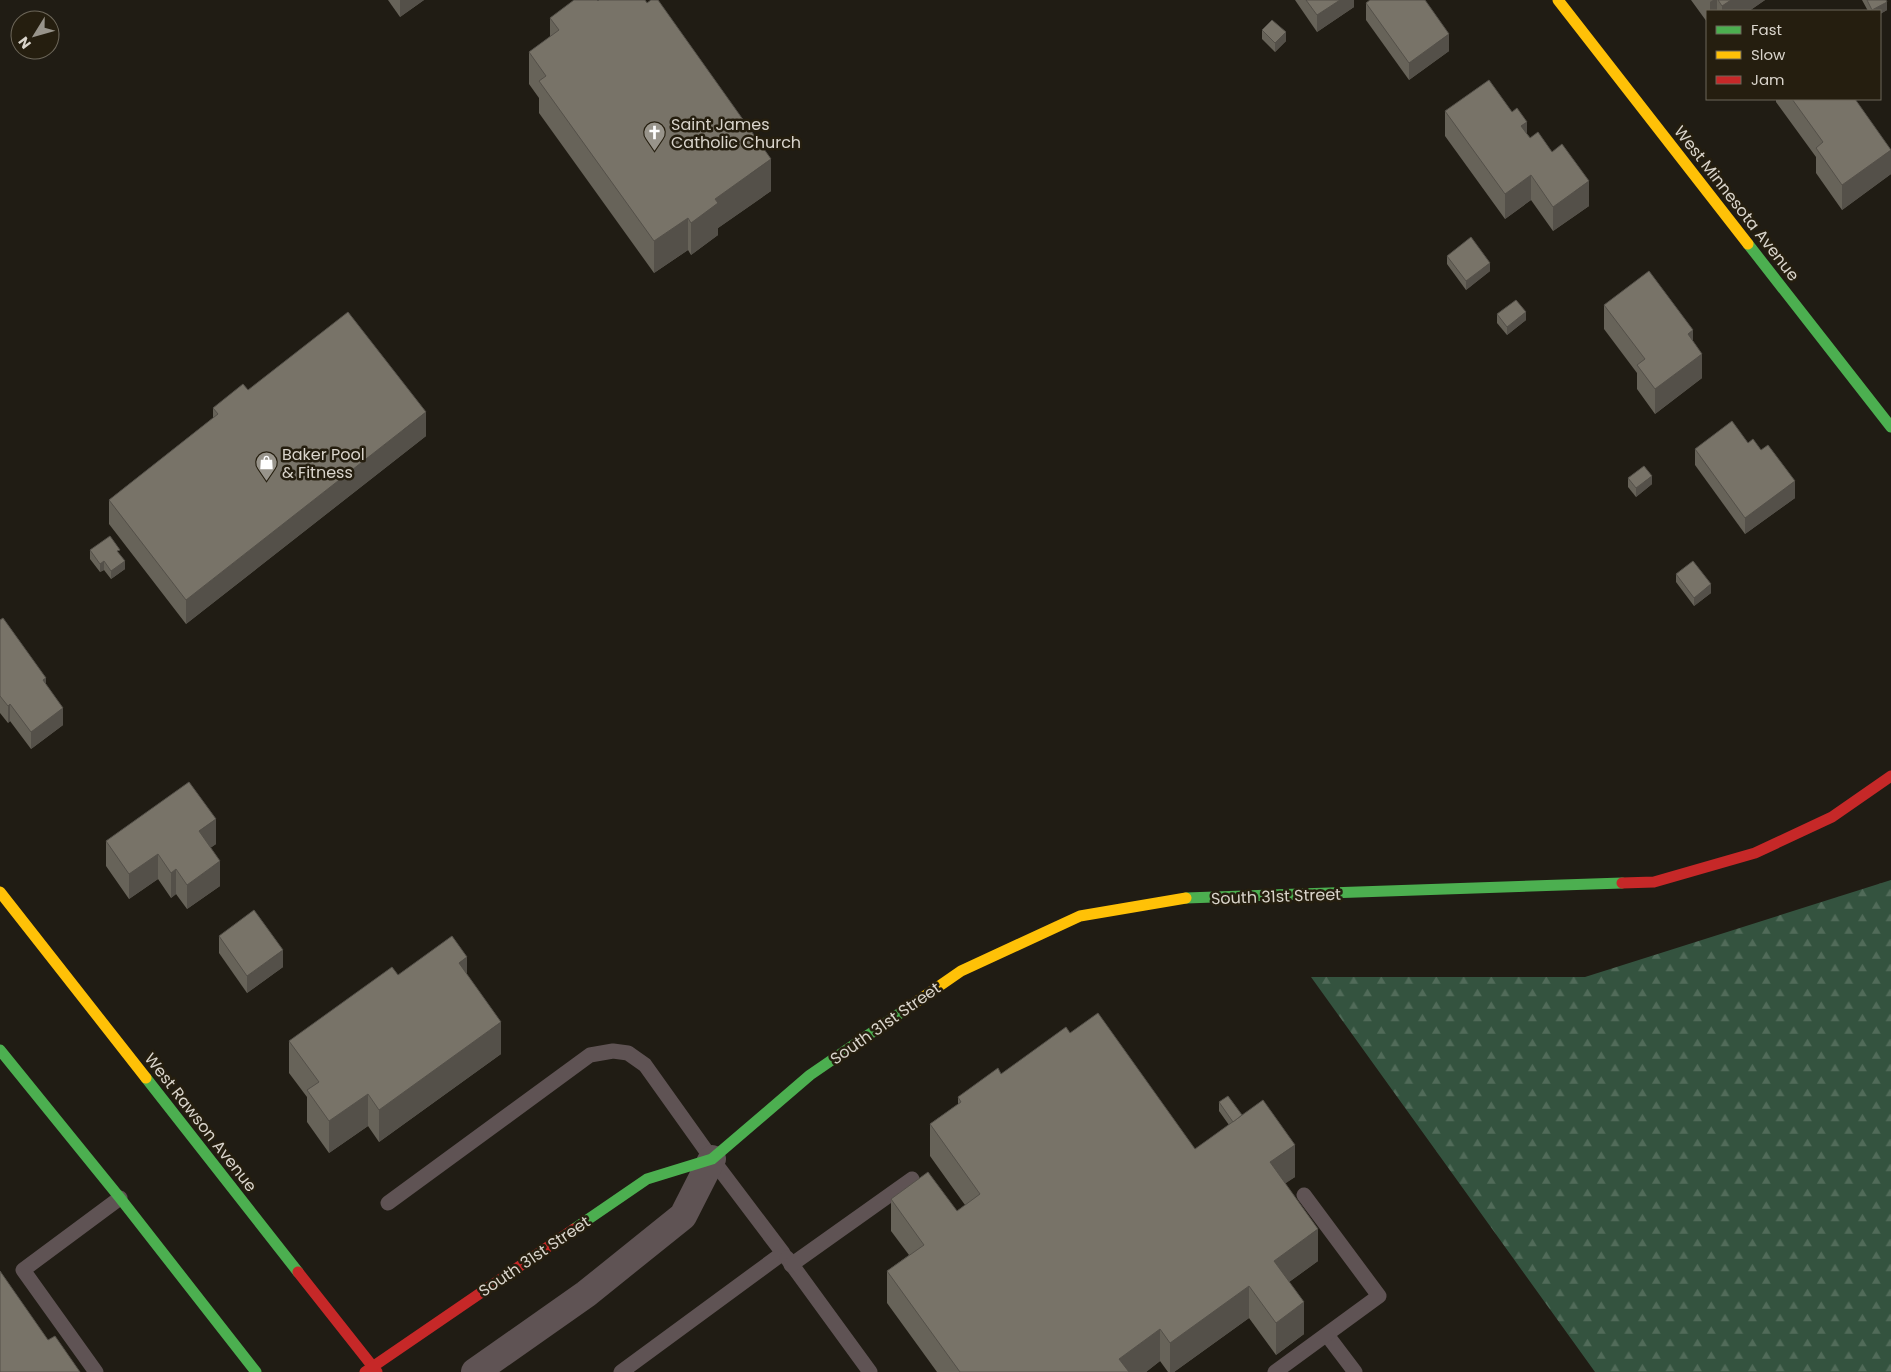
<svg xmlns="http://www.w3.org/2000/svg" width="1891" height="1372" font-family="Poppins,sans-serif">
<defs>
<pattern id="forest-firs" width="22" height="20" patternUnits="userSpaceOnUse" patternTransform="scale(1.25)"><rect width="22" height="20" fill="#34533f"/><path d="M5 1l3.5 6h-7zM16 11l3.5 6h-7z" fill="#516b59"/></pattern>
</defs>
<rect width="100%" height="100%" fill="#201c14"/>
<path fill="url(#forest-firs)" d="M1891 880V1372H1595L1311 977H1585Z"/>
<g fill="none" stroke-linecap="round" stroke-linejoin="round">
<g stroke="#5f5354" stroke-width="15">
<path d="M388 1203 590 1055 613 1051 628 1053 645 1065 712 1159 783 1253 621 1372"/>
<path d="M787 1258 870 1372"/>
<path d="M791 1265 912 1179"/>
<path d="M1327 1335 1355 1372"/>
<path d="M96 1372 23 1270 120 1198"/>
<path d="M1275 1372 1379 1296 1304 1195"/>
</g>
<path stroke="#5f5354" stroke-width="28" d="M475 1372 586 1294 683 1216 712 1159"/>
<g stroke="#4caf50" stroke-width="11">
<path d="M1748 244 1891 427"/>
<path d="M1186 898 1622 883"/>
<path d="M0 1050 120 1198 256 1372"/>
<path d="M146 1078 298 1272"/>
<path d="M574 1229 647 1179 712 1159 810 1075 909 1007"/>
</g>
<g stroke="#ffc107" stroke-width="11">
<path d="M1558 0 1748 244"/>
<path d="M0 892 146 1078"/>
<path d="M909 1007 961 971 1080 916 1186 898"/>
</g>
<g stroke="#c62828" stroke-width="11">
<path d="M1622 883 1654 882 1755 853 1832 817 1891 776"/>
<path d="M298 1272 377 1372"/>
<path d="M365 1372 574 1229"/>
</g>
</g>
<g fill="#676359">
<path d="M388 0H424L400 17Z"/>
<path d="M1295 0H1354V7L1317 32Z"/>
<path d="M1691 0H1765L1749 11H1707V22Z"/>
<path d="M1862 0H1886L1887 10 1880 14V11H1868Z"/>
<path d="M1366 3 1449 51 1409 80 1366 20Z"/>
<path d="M550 18 771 191 718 228V235L691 255 688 250 654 273 539 113V98L529 84V52L550 37Z"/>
<path d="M1262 30 1286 41 1275 52 1262 39Z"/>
<path d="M1776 99H1855L1891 174 1842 210 1816 173V157L1776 102Z"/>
<path d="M1445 111 1527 134 1589 206 1553 231 1531 200 1505 219 1445 136Z"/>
<path d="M1447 256 1490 271 1466 290 1447 264Z"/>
<path d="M1604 305 1693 341 1702 378 1655 414 1637 389V373L1604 329Z"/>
<path d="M1497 314 1526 320 1507 335 1497 323Z"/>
<path d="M248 390 426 436 186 624 109 524V500L213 418V408Z"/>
<path d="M1748 443 1795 498 1745 534 1695 465V449Z"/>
<path d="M1628 478 1652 484 1636 497 1628 487Z"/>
<path d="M90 550 120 555 125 569 111 579 104 570 100 572 90 559Z"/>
<path d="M1676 574 1711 593 1694 606 1676 582Z"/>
<path d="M0 620 46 685 63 725 31 749 10 721 8 723 0 713Z"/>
<path d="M106 841 216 844 210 848 220 886 187 909 176 894 171 898 158 879 129 899 106 866Z"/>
<path d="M219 936 283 967 247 993 219 953Z"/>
<path d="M398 975H467L501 1054 379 1142 368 1126 329 1153 307 1122V1097L289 1073V1041Z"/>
<path d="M1070 1033 1195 1149 1229 1125 1219 1111V1102L1242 1115 1295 1177 1285 1183 1318 1261 1289 1282 1304 1334 1276 1355 1249 1318 1174 1372H1168L1160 1361 1146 1372H937L887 1303V1271L909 1255 891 1231V1199L957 1211 965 1205 930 1156V1124L958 1104V1097L1001 1074Z"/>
</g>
<g fill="#545049">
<path d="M400 0H424L400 17Z"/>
<path d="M1340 0H1354V7L1317 32V15Z"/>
<path d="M1713 0H1717V11H1710V2Z"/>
<path d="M1731 0H1765L1749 11H1722V6Z"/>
<path d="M1887 2V10L1880 14V11H1872V10Z"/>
<path d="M1286 32V41L1275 52V43Z"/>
<path d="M1449 34V51L1409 80V63Z"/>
<path d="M1527 122V147L1521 126Z"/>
<path d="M1891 150V174L1842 210V185Z"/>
<path d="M771 159V191L718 228V235L691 255V223L715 199Z"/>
<path d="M1531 175V200L1505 219V194Z"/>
<path d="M1589 181V206L1553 231V207Z"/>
<path d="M688 218V250L654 273V241Z"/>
<path d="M1490 263V271L1466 290V281Z"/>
<path d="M1526 312V320L1507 335V327Z"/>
<path d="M1693 330V354L1688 334Z"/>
<path d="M1702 354V378L1655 414V389Z"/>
<path d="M426 412V436L186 624V600Z"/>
<path d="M1652 476V484L1636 497V488Z"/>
<path d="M1795 481V498L1745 534V518Z"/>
<path d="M104 561V570L100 572V564Z"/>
<path d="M125 561V569L111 579V571Z"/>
<path d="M1711 584V593L1694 606V598Z"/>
<path d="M46 678V695L43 680Z"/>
<path d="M10 704V721L8 723V706Z"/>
<path d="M63 708V725L31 749V732Z"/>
<path d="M216 819V844L199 856V831Z"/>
<path d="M158 854V879L129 899V874Z"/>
<path d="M220 861V886L187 909V885Z"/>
<path d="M176 869V894L171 898V873Z"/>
<path d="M283 950V967L247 993V976Z"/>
<path d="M467 957V989L459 963Z"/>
<path d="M501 1022V1054L379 1142V1110Z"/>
<path d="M368 1094V1126L329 1153V1121Z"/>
<path d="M1295 1145V1177L1270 1194V1162Z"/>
<path d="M1318 1229V1261L1274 1293V1261Z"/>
<path d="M1249 1286V1318L1174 1372H1170V1343Z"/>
<path d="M1304 1302V1334L1276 1355V1323Z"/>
<path d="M1160 1329V1361L1146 1372H1119V1359Z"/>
</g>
<g fill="#787368" stroke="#545049">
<path d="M574 0H597L598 1 599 0H645L647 3 651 0H658L771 159 715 199 718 203 691 223 688 218 654 241 539 81 546 76 529 52 559 30 550 18Z"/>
<path d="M1306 0H1340L1317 15Z"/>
<path d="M1370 0H1425L1449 34 1409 63 1366 3Z"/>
<path d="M1718 0H1731L1722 6Z"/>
<path d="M1867 0H1886L1887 2 1872 10Z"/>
<path d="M1272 20 1286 32 1275 43 1262 30Z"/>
<path d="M1489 80 1512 112 1517 108 1527 122 1521 126 1530 138 1538 132 1552 152 1562 144 1589 181 1553 207 1531 175 1505 194 1445 111Z"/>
<path d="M1792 99H1855L1891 150 1842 185 1816 148 1823 142Z"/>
<path d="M1471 237 1490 263 1466 281 1447 256Z"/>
<path d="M1649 271 1693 330 1688 334 1702 354 1655 389 1637 365 1645 359 1604 305Z"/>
<path d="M1516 300 1526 312 1507 327 1497 314Z"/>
<path d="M348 312 426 412 186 600 109 500 218 414 213 408 243 384 248 390Z"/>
<path d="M1732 421 1748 443 1753 439 1761 450 1768 445 1795 481 1745 518 1695 449Z"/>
<path d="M1644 466 1652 476 1636 488 1628 478Z"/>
<path d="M110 536 120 550 117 551 125 561 111 571 104 561 100 564 90 550Z"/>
<path d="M1693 561 1711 584 1694 598 1676 574Z"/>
<path d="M3 618 46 678 43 680 63 708 31 732 10 704 8 706 0 696V620Z"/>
<path d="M189 782 216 819 199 831 220 861 187 885 176 869 171 873 158 854 129 874 106 841Z"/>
<path d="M254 910 283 950 247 976 219 936Z"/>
<path d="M452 936 467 957 459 963 501 1022 379 1110 368 1094 329 1121 307 1090 319 1082 289 1041 392 967 398 975Z"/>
<path d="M1098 1013 1195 1149 1263 1100 1295 1145 1270 1162 1318 1229 1274 1261 1304 1302 1276 1323 1249 1286 1170 1343 1160 1329 1119 1359 1129 1372H960L887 1271 924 1245 891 1199 928 1172 957 1211 980 1194 930 1124 961 1102 958 1097 998 1068 1001 1074 1066 1027 1070 1033Z"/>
<path d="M1228 1096 1242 1115 1233 1122 1219 1102Z"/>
<path d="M0 1271 48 1340 55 1336 80 1372H0Z"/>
</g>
<defs>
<symbol id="church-pin" viewBox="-11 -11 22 30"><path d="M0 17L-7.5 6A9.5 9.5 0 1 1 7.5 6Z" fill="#98948b" stroke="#251e0f"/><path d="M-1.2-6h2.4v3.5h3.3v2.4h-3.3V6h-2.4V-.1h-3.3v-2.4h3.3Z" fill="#fff"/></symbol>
<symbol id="shop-pin" viewBox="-11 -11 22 30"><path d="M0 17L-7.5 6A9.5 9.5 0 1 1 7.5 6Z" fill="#98948b" stroke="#251e0f"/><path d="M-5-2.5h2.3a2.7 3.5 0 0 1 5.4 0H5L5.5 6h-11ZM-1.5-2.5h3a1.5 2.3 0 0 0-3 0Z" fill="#fff"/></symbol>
</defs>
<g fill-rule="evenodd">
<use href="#church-pin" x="642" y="120" width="25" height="34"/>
<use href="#shop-pin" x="254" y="450" width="25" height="34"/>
</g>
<g text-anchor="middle" stroke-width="5" stroke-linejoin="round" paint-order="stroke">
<g font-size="16" fill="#d9d4cb" stroke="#251e0f" text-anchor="start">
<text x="671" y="130">Saint James<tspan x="671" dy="18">Catholic Church</tspan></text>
<text x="282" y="460">Baker Pool<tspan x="282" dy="18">&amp; Fitness</tspan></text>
</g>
<g font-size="16" fill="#d9d4cb" stroke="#251e0f">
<text transform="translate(1737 203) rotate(52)" y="6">West Minnesota Avenue</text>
<text transform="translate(1276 896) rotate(-2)" y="6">South 31st Street</text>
<text transform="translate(885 1023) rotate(-35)" y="6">South 31st Street</text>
<text transform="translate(201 1122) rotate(52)" y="6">West Rawson Avenue</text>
<text transform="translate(534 1256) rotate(-34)" y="6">South 31st Street</text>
</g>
</g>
<rect x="1706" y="10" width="175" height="90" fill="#251e0f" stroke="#6d675a"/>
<rect x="1716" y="26" width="25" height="8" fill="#4caf50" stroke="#6d675a"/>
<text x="1751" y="35" font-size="15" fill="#d9d4cb">Fast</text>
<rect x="1716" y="51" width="25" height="8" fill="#ffc107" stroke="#6d675a"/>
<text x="1751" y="60" font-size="15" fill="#d9d4cb">Slow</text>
<rect x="1716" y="76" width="25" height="8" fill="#c62828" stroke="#6d675a"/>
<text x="1751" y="85" font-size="15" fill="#d9d4cb">Jam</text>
<g transform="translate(35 35) rotate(233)"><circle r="24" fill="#251e0f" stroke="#6d675a"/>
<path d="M0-4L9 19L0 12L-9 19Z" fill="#98948b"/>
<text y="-8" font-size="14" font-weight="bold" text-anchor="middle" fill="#d9d4cb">N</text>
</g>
</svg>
